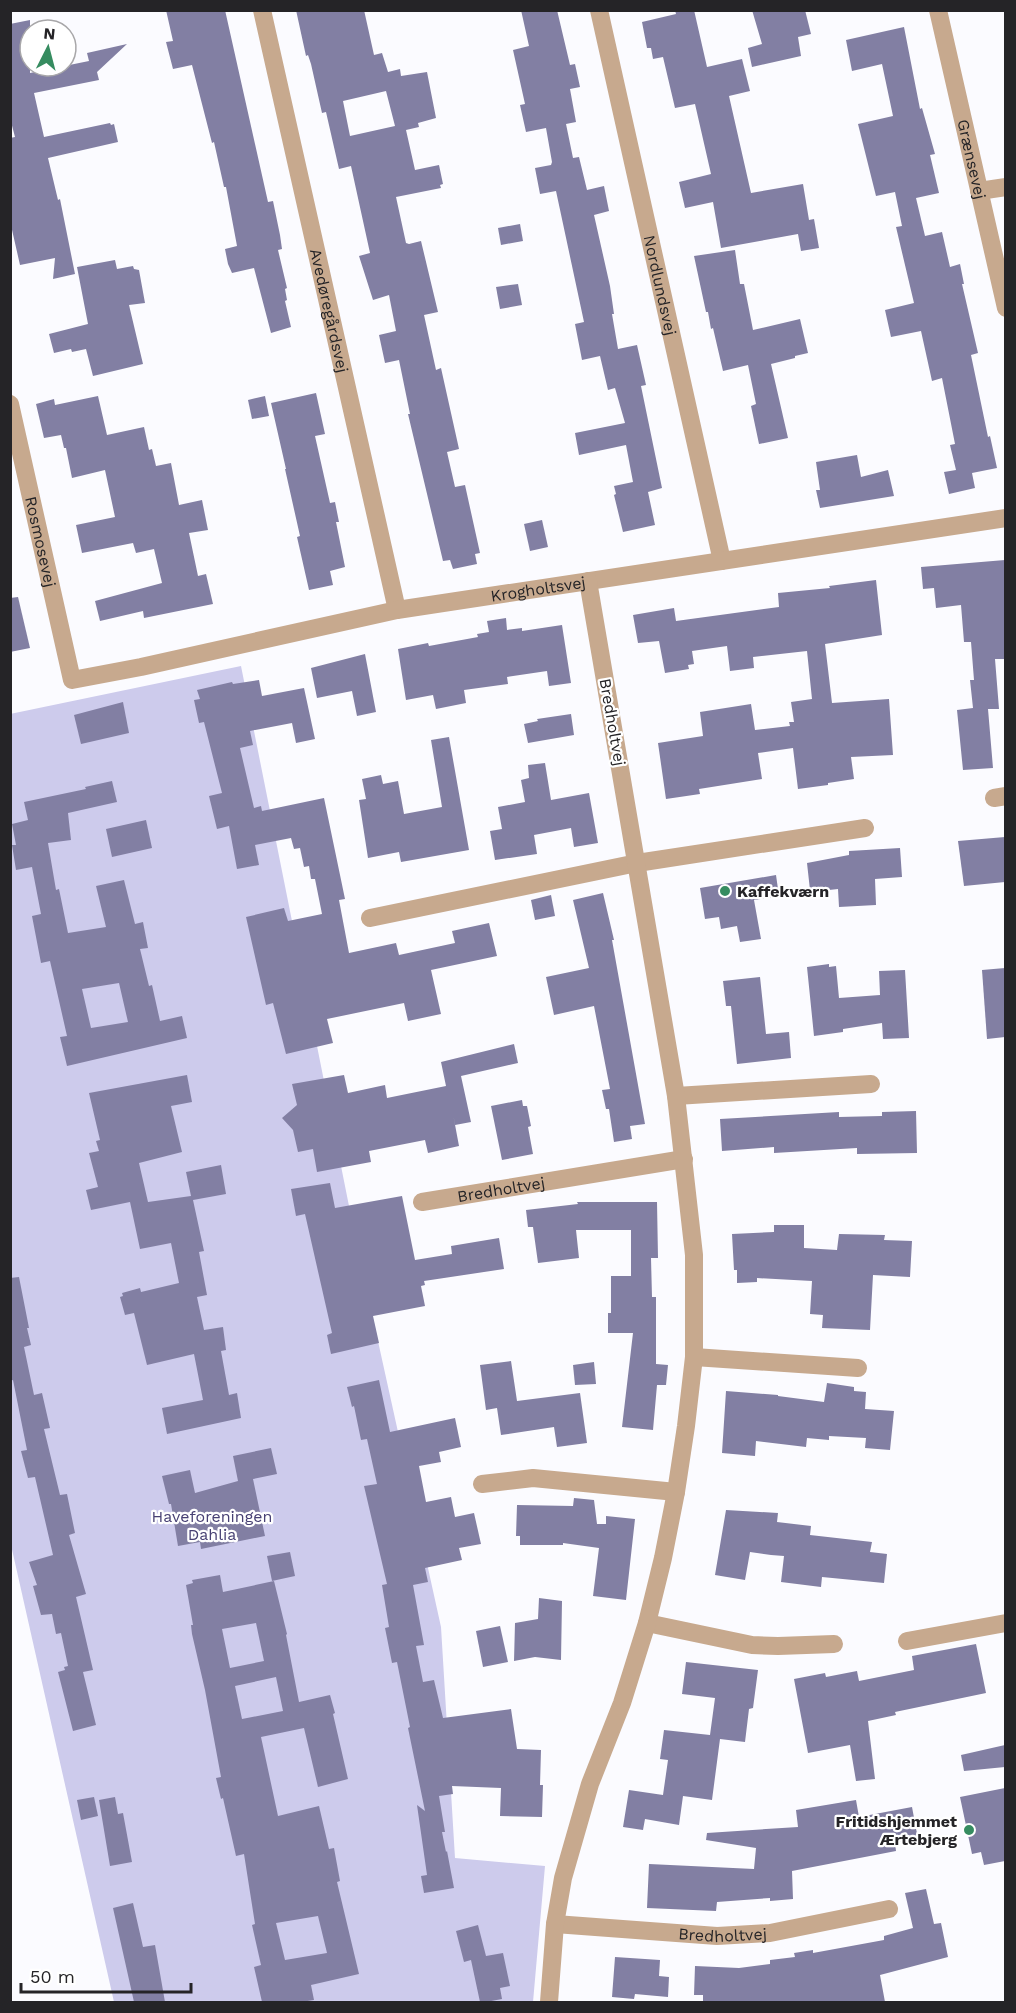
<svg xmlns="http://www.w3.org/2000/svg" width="1016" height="2013" font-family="'Work Sans',sans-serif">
<rect width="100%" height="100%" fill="#fbfbff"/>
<path fill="#cdcbec" d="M241 666 357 1246 441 1627 455 1858 545 1866 533 2002H114L11 1545 10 714Z"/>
<g fill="#827fa3" fill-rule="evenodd">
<path d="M166 10H225L268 202 273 201 280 235 282 249 278 250 287 288 285 289 287 300 285 301 291 327 271 333 254 268 232 273 228 264 225 249 237 246 226 187H224L214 142 212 143 192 65 173 69 166 42 173 41Z"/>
<path d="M296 10H364L374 55 382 53 388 72 400 69 401 76 427 72 436 118 418 123 419 127 406 130 415 170 439 165 443 184 440 185 441 188 396 197 406 243 409 244 421 241 438 312 424 315 436 370 441 368 459 449 447 452 455 487 465 485 480 553 475 554 477 564 453 569 450 560 443 561 408 414H410L399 360 385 363 379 335 396 331 389 295 373 300 359 256 370 253 351 166 339 169 326 112 322 113 311 64 308 55 306 56ZM386 91 395 126 350 136 343 101Z"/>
<path d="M521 10H557L570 65 575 64 580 87 570 89 576 122 566 124 573 158 579 157 587 190 604 186 609 211 594 215 610 286 614 314H612L618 349 637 345 646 385 641 386 662 488 648 492 655 525 623 532 614 495 616 494 614 486 633 482 626 445 579 455 575 433 625 423 615 388 608 390 600 356 582 360 575 324 584 322 556 191 540 194 535 168 551 165 552 162 546 128 526 132 520 105 525 104 513 50 529 46Z"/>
<path d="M675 10H694L707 67 742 59 750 91 729 96 751 193 803 184 809 220 814 219 819 248 801 251 798 234 721 248 713 202 685 208 679 182 711 174 695 104 675 108 663 57 653 59 651 48H647L642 22 676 14Z"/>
<path d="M752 10H805L811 34 798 37 801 56 752 67 748 48 762 44Z"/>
<path d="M30 20V73L89 61 87 53 127 44 97 72 99 80 34 93 44 137 110 123 111 125 114 124 118 142 48 158 58 200 60 199 75 274 53 279 55 258 20 265 10 221V138L15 137 10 118V24Z"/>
<path d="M904 27 920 109 922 108 935 154 930 155 939 193 916 198 925 236 942 232 950 267 960 264 964 284H962L978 353 971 355 988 437 990 436 997 468 972 473 975 488 949 494 944 472 956 470 950 445 955 444 942 378 932 381 921 331 891 337 885 310 914 303 896 227 902 226 895 192 876 196 858 124 893 116 882 64 852 71 846 40Z"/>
<path d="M520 224 523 241 501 245 498 228Z"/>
<path d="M735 250 740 284H744L753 330 800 319 808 353 795 356V358L771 364 788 438 759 444 751 406 756 404 748 365 723 371 713 328 711 329 708 312H706L694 256Z"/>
<path d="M115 260 117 269 133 266 134 269 139 270 145 303 129 305 143 364 93 376 86 349 72 352 71 349 54 353 49 334 88 324 77 267Z"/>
<path d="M518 284 522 305 500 309 496 287Z"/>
<path d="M316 393 325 434 315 436 330 503 335 502 339 522H336L345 567 330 571 333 585 309 590 297 537 300 536 285 469H286L271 403Z"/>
<path d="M98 396 107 435 144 427 149 450 152 449 156 466 171 463 179 505 202 500 208 530 189 533 198 576 206 574 213 604 144 618 143 611 100 621 95 601 162 583 154 549 136 553 133 543 82 553 76 525 115 517 105 470 72 478 66 448H64L61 435 44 438 36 404 54 399 55 405Z"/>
<path d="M265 396 269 416 252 419 248 400Z"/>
<path d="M857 455 861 477 888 470 894 496 820 508 816 490H820L816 462Z"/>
<path d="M542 520 548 547 530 551 524 524Z"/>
<path d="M1005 560V659H995L999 709H988L993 768 963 770 957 710 973 708 970 680H974L971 642H964L961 605 936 608 934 588 923 589 921 567Z"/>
<path d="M876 580 882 635 825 644 832 703 889 699 893 755 851 757 854 779 828 783V785L798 789 793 748 758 753 762 779 699 789 700 794 666 799 658 743 703 736 700 712 751 704 755 730 790 726 789 722H794L791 702 812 699 807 651 753 657 754 668 730 671 727 646 692 651 694 664 688 665 689 669 665 673 659 641 638 643 633 615 674 608 676 621 779 607 778 593 830 588 829 586Z"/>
<path d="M18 597 30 648 10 652V598Z"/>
<path d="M506 618 507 630 522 628V631L562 625 571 683 549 686 547 671 507 677 508 684 464 690 466 703 436 709 433 695 406 700 398 649 428 643 429 646 478 637 477 634 489 632 487 621Z"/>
<path d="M365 654 376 712 357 716 352 691 317 698 311 668Z"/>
<path d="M259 680 262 696 304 688 315 739 296 743 292 723 250 731 253 745 240 748 254 808 261 806 262 811 324 798 345 899 339 900 349 953 396 943 399 955 455 943 452 931 489 923 497 956 431 970 441 1014 408 1021 404 1003 327 1019 333 1043 286 1054 273 1003 266 1005 246 917 284 908 288 921 322 914 315 879H311L309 866 304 867 300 848 294 849 291 838 255 845 259 865 237 869 229 826 217 829 209 796 222 793 204 722 199 723 194 700 200 699 197 690 232 682 233 684Z"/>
<path d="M123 702 129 733 81 744 74 715Z"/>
<path d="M571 714 574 735 528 743 524 724 538 721 537 719Z"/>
<path d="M449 737 469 850 401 862 399 852 368 858 359 800 366 799 362 779 381 775 383 784 398 781 404 814 442 807 431 740Z"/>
<path d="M545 763 551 800 589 793 598 843 574 847 571 828 534 835 537 854 495 860 490 831 502 829 498 807 525 802 521 780 529 778 528 765Z"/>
<path d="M112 781 117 802 68 813 71 840 48 843 56 890 59 889 68 933 106 927 96 886 124 880 135 924 143 922 148 948 140 949 149 986 152 985 160 1021 182 1016 187 1038 67 1066 60 1037 67 1036 50 961 41 963 32 916 41 914 32 867 16 870 12 845H16L12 824 28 820 24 802 86 789 85 787ZM119 983 128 1022 91 1028 82 989Z"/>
<path d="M146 820 152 848 112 857 106 829Z"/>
<path d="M1005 837V882L964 886 958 841Z"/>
<path d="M900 848 902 877 875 879 876 905 839 907 838 889 820 891 819 889 810 890 807 863 849 855V851Z"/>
<path d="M776 875 779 896 754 900 761 939 740 942 737 926 721 929 719 917 705 919 700 888Z"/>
<path d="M603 893 614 940H612L645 1124 630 1126 632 1139 614 1142 609 1109H606L602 1090 610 1089 594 1006 554 1015 546 977 589 968 573 900Z"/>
<path d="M551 895 555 916 535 920 531 900Z"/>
<path d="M829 964V967L836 966 839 998 880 995 879 971 905 970 909 1038 883 1039 882 1023 843 1029V1032L814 1036 807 967Z"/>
<path d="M1005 968V1037L987 1039 982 970Z"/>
<path d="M760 977 766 1034 789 1032 791 1058 737 1064 731 1006H726L723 981Z"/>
<path d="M514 1044 518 1063 461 1076 471 1122 455 1125 453 1114 459 1146 428 1153 425 1140 369 1151 371 1162 317 1172 313 1149 298 1152 293 1130 282 1118 297 1105 292 1084 344 1075 348 1093 385 1085 387 1098 446 1086 441 1062Z"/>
<path d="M187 1075 192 1102 171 1106 182 1152 139 1163 148 1202 191 1196 186 1172 221 1165 226 1194 193 1200 204 1251 199 1252 207 1295 197 1297 204 1330 223 1327 226 1350 221 1351 229 1395 237 1393 241 1418 167 1434 162 1408 203 1400 194 1354 147 1365 134 1313 125 1315 120 1297 123 1296 122 1293 140 1288 141 1292 179 1283 171 1243 140 1249 130 1202 91 1210 86 1190 98 1187 89 1153 99 1151 96 1141 100 1140 89 1093Z"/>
<path d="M522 1100 523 1106H527L531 1126 528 1127 533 1154 502 1160 491 1106Z"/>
<path d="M916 1111 917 1153 857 1154V1148L774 1153V1147L722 1151 720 1119 839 1112V1117L882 1116V1112Z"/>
<path d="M330 1183 335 1208 402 1196 415 1260 452 1254 451 1246 499 1238 504 1269 424 1281 425 1285 421 1286 425 1306 373 1316 379 1343 331 1354 327 1335 332 1333 305 1214 296 1216 291 1189Z"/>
<path d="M577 1202H657L658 1258H651L652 1297H656V1364L668 1365 666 1385H657L653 1430 622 1427 633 1333H608V1313H611V1276H631V1230H576L579 1258 538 1263 533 1227H528L526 1210 578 1204Z"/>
<path d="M774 1225H804V1248L837 1250 839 1234 885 1235 884 1240 912 1241 910 1277 873 1275 870 1330 822 1328 823 1315 810 1314 812 1281 757 1278V1282L737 1283V1270H734L732 1234 774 1232Z"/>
<path d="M19 1277 29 1328H27L31 1345 24 1347 34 1395 42 1393 50 1428 44 1429 60 1495 67 1494 75 1533 69 1535 86 1594 76 1597 93 1670 83 1672 96 1725 73 1731 58 1672 65 1670 64 1667 68 1666 61 1633 56 1634 52 1614 41 1615 33 1586 37 1585 29 1562 53 1555 35 1477 28 1478 21 1451 27 1450 13 1380 10 1381V1278Z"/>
<path d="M511 1361 517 1401 580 1393 587 1443 557 1447 554 1427 501 1435 497 1408 486 1410 480 1365Z"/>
<path d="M594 1362 596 1384 575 1385 573 1365Z"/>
<path d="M379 1380 390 1432 455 1418 461 1447 439 1452 441 1462 419 1466 426 1502 451 1497 455 1517 474 1513 481 1544 459 1548 462 1560 425 1568 428 1582 413 1585 424 1645 416 1646 423 1682 434 1680 443 1718 511 1709 517 1749 541 1750 540 1785H543L542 1817 500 1816 501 1788 452 1786 453 1794 439 1796 445 1832H442L446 1852 447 1851 454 1888 424 1893 421 1876 427 1875 417 1805 425 1811 408 1728 410 1727 397 1662 392 1663 385 1628 389 1627 382 1585 387 1584 364 1486 377 1484 367 1439 361 1440 354 1406 352 1407 347 1387Z"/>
<path d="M827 1383 854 1387V1391L866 1392 865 1409 894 1411 890 1450 865 1448 866 1438 829 1436V1440L807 1438 806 1447 756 1441 755 1456 722 1453 726 1391 778 1395V1396L824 1402Z"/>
<path d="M271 1448 277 1474 253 1479 265 1536 201 1549 200 1542 178 1546 171 1504H169L162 1476 190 1470 195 1493 238 1481 233 1456Z"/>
<path d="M574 1498 594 1500 597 1524H606V1516L635 1519 626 1600 593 1596 599 1548 563 1543V1545H520V1536H516L517 1505 573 1506Z"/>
<path d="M726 1510 778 1513 777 1522 811 1526 810 1535 872 1542 870 1552 887 1554 884 1583 822 1577 821 1587 781 1582 784 1556 771 1555V1553V1555L750 1552 745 1580 715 1575Z"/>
<path d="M290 1552 295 1576 272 1581 267 1556Z"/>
<path d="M220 1575 223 1592 274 1581 287 1634 286 1635 299 1702 330 1695 335 1713 333 1714 348 1779 318 1787 304 1728 261 1737 278 1816 319 1806 329 1849 334 1848 340 1881 337 1882 359 1974 311 1985 314 2000 301 2002H262L254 1967 261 1965 252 1925 255 1924 244 1854 236 1856 223 1798 221 1799 216 1778 221 1777 205 1690 192 1634 191 1625H193L186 1585 193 1583 192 1580ZM256 1623 264 1661 230 1668 222 1629ZM276 1677 283 1711 242 1719 235 1686ZM318 1916 327 1953 285 1960 276 1923Z"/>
<path d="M539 1598 562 1601 561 1660 535 1657 514 1661 515 1623 538 1619Z"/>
<path d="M500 1626 508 1662 483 1667 476 1631Z"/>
<path d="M976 1644 986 1693 895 1712 896 1715 868 1721 875 1779 856 1781 850 1745 808 1753 794 1679 825 1673 826 1677 857 1671 859 1681 914 1670 912 1656Z"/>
<path d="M686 1662 758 1670 753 1708 749 1709 745 1742 720 1739 712 1800 683 1796 679 1825 645 1819 643 1830 623 1827 629 1790 663 1795 668 1760 660 1759 664 1730 710 1735 715 1698 682 1694Z"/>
<path d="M1005 1745V1767L964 1771 961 1755Z"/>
<path d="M1005 1788V1861L984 1865 981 1852 972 1854 960 1797Z"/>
<path d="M94 1797 98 1816 81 1820 77 1800Z"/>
<path d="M115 1797 118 1814 123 1813 132 1862 110 1866 99 1800Z"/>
<path d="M856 1800 859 1817 912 1807 918 1839 895 1843 896 1851 792 1871 793 1899 770 1901V1898L717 1902 716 1911 647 1908 649 1864 754 1869 756 1848 706 1840 707 1833 798 1827 796 1810Z"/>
<path d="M926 1889 934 1924 941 1923 948 1957 880 1975 885 2002H703V1995H694L695 1966 739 1968 770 1964V1960L795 1957 794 1953 813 1950V1953L884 1940V1936L913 1928 905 1893Z"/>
<path d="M133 1903 143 1947 155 1945 165 2002H134L113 1908Z"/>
<path d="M478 1925 486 1956 503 1953 510 1986 500 1988 502 1999 486 2002H480L471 1960 464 1962 456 1931Z"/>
<path d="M615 1957 660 1960 659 1976 669 1977 668 1997 635 1994 634 1999 612 1997Z"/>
</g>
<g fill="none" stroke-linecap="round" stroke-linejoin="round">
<g stroke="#c7a98e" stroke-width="18">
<path id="s1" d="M262 10 397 610"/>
<path id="s2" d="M599 10 722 561"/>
<path id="s3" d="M938 10 1006 308"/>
<path d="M979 191 1006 187"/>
<path id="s4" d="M10 404 72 680 141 667 397 610 1006 518"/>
<path d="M994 798 1006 796"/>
<path d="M370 918 637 863 865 828"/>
<path d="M676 1096 871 1084"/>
<path id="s5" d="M422 1202 684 1159"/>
<path d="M694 1357 858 1368"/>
<path d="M482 1484 533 1478 676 1492"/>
<path d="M647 1623 752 1645 778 1646 834 1644"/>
<path d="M907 1641 1006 1623"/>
<path id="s6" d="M555 1924 717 1936 770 1933 889 1909"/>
<path d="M549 2002 555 1924 563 1878 590 1784 622 1703 647 1623 663 1558 676 1492 686 1426 694 1357V1255L676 1096 588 581"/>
</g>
</g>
<g fill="#368c60" stroke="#fff" stroke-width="2">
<circle cx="725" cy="891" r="6"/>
<circle cx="969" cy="1830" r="6"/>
</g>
<g text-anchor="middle" stroke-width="4.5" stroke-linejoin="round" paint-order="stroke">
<g font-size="16" fill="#252427" stroke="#fff">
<text dy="6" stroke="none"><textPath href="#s3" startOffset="153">Grænsevej</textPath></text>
<text dy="6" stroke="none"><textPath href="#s2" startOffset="282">Nordlundsvej</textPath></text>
<text dy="6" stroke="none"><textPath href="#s1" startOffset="308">Avedøregårdsvej</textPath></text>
<text dy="6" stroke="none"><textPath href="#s4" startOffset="141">Rosmosevej</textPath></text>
<text dy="6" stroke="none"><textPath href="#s4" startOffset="758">Krogholtsvej</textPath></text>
<text transform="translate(613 722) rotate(80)" y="6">Bredholtvej</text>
<text dy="6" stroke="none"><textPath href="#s5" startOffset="80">Bredholtvej</textPath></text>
<text dy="6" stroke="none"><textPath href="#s6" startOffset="168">Bredholtvej</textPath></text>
</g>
<g font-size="16" font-weight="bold" fill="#252427" stroke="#fff" text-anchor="start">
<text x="737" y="897">Kaffekværn</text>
<text x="957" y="1827" text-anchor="end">Fritidshjemmet<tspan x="957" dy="18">Ærtebjerg</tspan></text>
</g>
<g font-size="16" fill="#474073" stroke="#fff">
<text x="212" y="1522">Haveforeningen<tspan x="212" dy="18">Dahlia</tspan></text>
</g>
</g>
<rect width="1016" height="2013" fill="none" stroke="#252427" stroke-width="24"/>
<g transform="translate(48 48) rotate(6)"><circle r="28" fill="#ffffff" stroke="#a8a7a9" stroke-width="1.5"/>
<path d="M0-4.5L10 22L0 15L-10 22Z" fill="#368c60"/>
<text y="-9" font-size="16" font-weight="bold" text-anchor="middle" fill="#252427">N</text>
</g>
<path d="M21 1983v9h170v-9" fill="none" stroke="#252427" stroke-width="3"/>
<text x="30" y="1983" font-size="18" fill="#252427" stroke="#ffffff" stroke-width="4.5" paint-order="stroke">50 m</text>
</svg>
